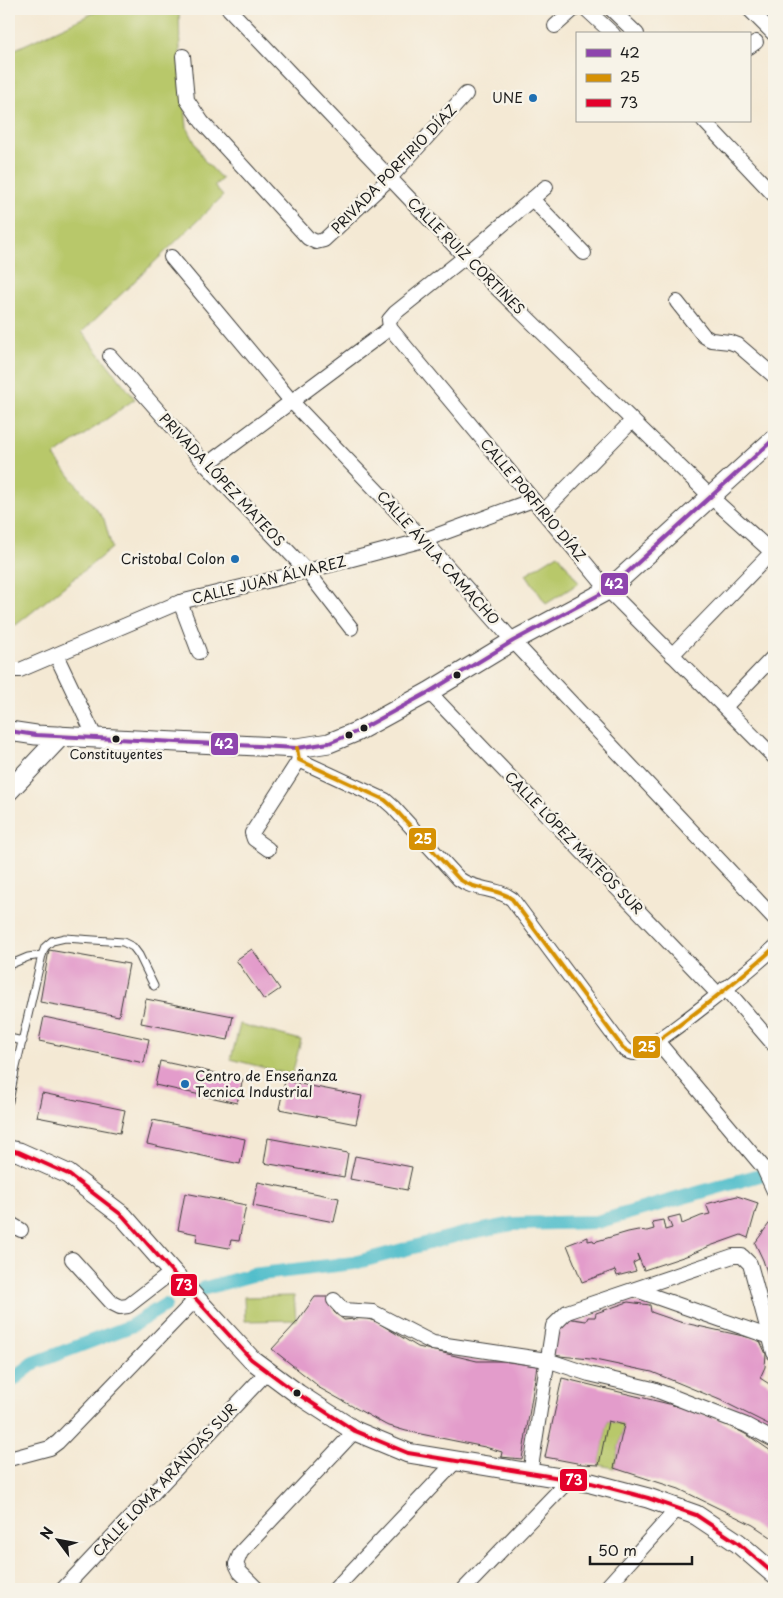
<svg xmlns="http://www.w3.org/2000/svg" width="783" height="1598" font-family="'Playpen Sans',sans-serif">
<rect width="100%" height="100%" fill="#f7f3e8"/>
<filter id="ink" filterUnits="userSpaceOnUse"><feTurbulence type="fractalNoise" baseFrequency=".02" numOctaves="2"/><feDisplacementMap in="SourceGraphic" scale="10" xChannelSelector="R" yChannelSelector="G"/><feConvolveMatrix kernelMatrix="1 2 1 2 8 2 1 2 1" color-interpolation-filters="sRGB"/></filter>
<filter id="wash" filterUnits="userSpaceOnUse"><feTurbulence type="fractalNoise" baseFrequency=".0096" numOctaves="4" result="noise"/><feDisplacementMap in="SourceGraphic" scale="20" xChannelSelector="R" yChannelSelector="G"/><feGaussianBlur stdDeviation="1.12" result="paint"/><feColorMatrix in="noise" values="0 0 0 0 0 0 0 0 0 0 0 0 0 0 0 0 0 1.4 0 .05"/><feComposite in="paint" operator="in"/></filter>
<g filter="url(#wash)">
<rect width="100%" height="100%" fill="#f4e9d4"/>
<g fill="#b8c86a" stroke="#6a7243">
<path d="M102 9H179L180 52 187 127 204 160 222 179 214 186 223 196 82 332 135 399 54 456 104 519 112 548 16 625 9 620V52Z"/>
<path d="M558 554 579 583 546 604 526 574Z"/>
<path d="M240 1024 301 1040 292 1075 231 1059Z"/>
<path d="M294 1296 296 1320 245 1321 244 1297Z"/>
<path d="M608 1421 624 1425 614 1468 599 1465Z"/>
</g>
<g fill="none" stroke-linecap="round" stroke-linejoin="round">
<g stroke="#51becb" stroke-width="14">
<path d="M202 1289 252 1275 354 1263 462 1234 513 1224 597 1222 774 1171"/>
<path d="M9 1383 34 1363 131 1326 165 1305"/>
</g>
</g>
<g id="blocks">
<g fill="#e39ccb">
<path d="M252 949 280 989 264 1000 236 960Z"/>
<path d="M49 950 129 964 119 1016 40 1002Z"/>
<path d="M146 999 233 1016 228 1040 141 1023Z"/>
<path d="M44 1017 149 1039 144 1063 39 1041Z"/>
<path d="M160 1061 243 1079 237 1103 155 1085Z"/>
<path d="M285 1081 362 1096 356 1124 279 1109Z"/>
<path d="M42 1093 125 1110 120 1133 37 1117Z"/>
<path d="M153 1120 245 1139 240 1164 147 1144Z"/>
<path d="M268 1138 348 1153 344 1177 264 1163Z"/>
<path d="M355 1156 412 1167 407 1190 350 1179Z"/>
<path d="M258 1182 339 1198 334 1222 253 1206Z"/>
<path d="M185 1193 246 1205 239 1241 231 1240 229 1248 196 1242 197 1234 178 1230Z"/>
<path d="M737 1196 758 1203 748 1238 741 1235 710 1246 689 1255 644 1270 637 1254 639 1260 633 1263 636 1271 617 1276 615 1270 582 1282 567 1245 588 1237V1241L593 1240 595 1243 597 1241 628 1232 638 1230 647 1231 654 1229 652 1222 663 1220 665 1230 672 1228 668 1218 680 1215 682 1224 701 1216 710 1214 706 1204Z"/>
<path d="M774 1217V1294L763 1260 755 1243Z"/>
<path d="M315 1297H329L334 1312 344 1320 365 1318 377 1322 418 1347 477 1361H504L537 1366 522 1459 501 1457 502 1452 485 1447 406 1431 386 1425 316 1386 317 1385 272 1349 297 1322Z"/>
<path d="M628 1302 650 1305 651 1312 680 1322 752 1338 760 1341 766 1354 765 1367 760 1378 774 1387V1418L772 1426 720 1400 652 1372 590 1359 550 1355 555 1330 566 1318 586 1321 588 1317H595L596 1313Z"/>
<path d="M562 1378 673 1405 713 1417 749 1436 774 1453V1539L753 1525 679 1489 614 1468 624 1425 608 1421 599 1465 582 1464 545 1457Z"/>
</g>
</g>
</g>
<g filter="url(#ink)">
<use href="#blocks" fill-opacity="0" stroke="#3c3b38" stroke-width="1"/>
<g fill="none" stroke-linecap="round" stroke-linejoin="round">
<defs>
<g id="lane">
<path d="M9 965 28 957 42 955"/>
<path d="M9 1038 23 1041"/>
<path d="M9 1075 14 1076 9 1101"/>
<path d="M14 1076 42 955 45 947 52 941 65 938 123 942 133 947 139 955 154 986"/>
</g>
<g id="street">
<path d="M229 9 465 257 711 497 774 554"/>
<path d="M586 9 613 34"/>
<path d="M611 9 637 34"/>
<path d="M749 9 774 34"/>
<path d="M555 26 574 9"/>
<path d="M749 47 756 42"/>
<path d="M183 56 187 100 202 122 308 238 316 242 324 240 390 178 466 94"/>
<path d="M704 121 774 195"/>
<path d="M546 187 465 257 395 313 389 320 390 328 608 590 774 757"/>
<path d="M532 199 584 253"/>
<path d="M171 257 292 402 424 540 513 641 774 918"/>
<path d="M677 302 704 336 711 340 730 342 738 345 774 376"/>
<path d="M110 356 206 465 307 571 351 628"/>
<path d="M206 465 390 328"/>
<path d="M543 512 632 421"/>
<path d="M180 602 199 652"/>
<path d="M56 655 95 737"/>
<path d="M672 655 772 552"/>
<path d="M9 670H20L180 602 307 571 424 540 533 500"/>
<path d="M429 692 718 994"/>
<path d="M725 707 774 656"/>
<path d="M297 748 299 760 385 800 393 807 459 879C475 891 496 887 512 899L623 1048C626 1050 629 1053 634 1053 654 1050 754 966 774 948"/>
<path d="M268 849 254 839 252 833 299 760"/>
<path d="M725 988 774 1045"/>
<path d="M657 1041 763 1167 774 1191"/>
<path d="M9 1223 21 1230"/>
<path d="M72 1259 112 1303 120 1307 128 1306 172 1272"/>
<path d="M636 1290 770 1337"/>
<path d="M334 1300 343 1310 373 1312 433 1343 547 1360 589 1374 653 1389 746 1425 774 1440"/>
<path d="M9 1459 50 1448 58 1442 196 1299"/>
<path d="M530 1474 553 1326 567 1312 733 1256H742L750 1264 774 1353"/>
<path d="M63 1589 268 1371"/>
<path d="M257 1589 240 1572 236 1564 241 1552 355 1431"/>
<path d="M335 1589 456 1461"/>
<path d="M464 1589 569 1480"/>
<path d="M605 1589 678 1508"/>
</g>
<g id="secondary">
<path d="M9 731 36 735 297 748 329 743 356 732 429 692 513 641 608 590 774 439"/>
<path d="M9 791 61 736"/>
<path d="M9 1150 19 1152 68 1174 123 1216 196 1299 251 1359 298 1394 355 1431 408 1453 591 1483 648 1498 696 1515 738 1543 774 1574"/>
</g>
</defs>
<use href="#lane" stroke="#3c3b38" stroke-width="9"/>
<use href="#street" stroke="#3c3b38" stroke-width="16"/>
<use href="#secondary" stroke="#3c3b38" stroke-width="21"/>
<use href="#lane" stroke="#fff" stroke-width="7"/>
<use href="#street" stroke="#fff" stroke-width="14"/>
<use href="#secondary" stroke="#fff" stroke-width="19"/>
<defs>
<path id="bus-1" d="M9 731 36 735 297 748 329 743 356 732 429 692 513 641 608 590 774 439"/>
<path id="bus-2" d="M297 748 299 760 385 800 393 807 459 879C475 891 496 887 512 899L623 1048C626 1050 629 1053 634 1053 654 1050 754 966 774 948"/>
<path id="bus-3" d="M9 1150 19 1152 68 1174 123 1216 196 1299 251 1359 298 1394 355 1431 408 1453 591 1483 648 1498 696 1515 738 1543 774 1574"/>
</defs>
<use href="#bus-1" stroke="#f7f3e8" stroke-width="8"/>
<use href="#bus-2" stroke="#f7f3e8" stroke-width="8"/>
<use href="#bus-3" stroke="#f7f3e8" stroke-width="8"/>
<use href="#bus-1" stroke="#8e44ad" stroke-width="4"/>
<use href="#bus-2" stroke="#d69104" stroke-width="4"/>
<use href="#bus-3" stroke="#e4002b" stroke-width="4"/>
</g>
</g>
<g fill="#1f6fb2" stroke="#f7f3e8" stroke-width="2">
<circle cx="533" cy="98" r="5"/>
<circle cx="235" cy="559" r="5"/>
<circle cx="185" cy="1084" r="5"/>
</g>
<g fill="#1c1c1c" stroke="#f7f3e8" stroke-width="2">
<circle cx="457" cy="675" r="4.5"/>
<circle cx="364" cy="728" r="4.5"/>
<circle cx="349" cy="735" r="4.5"/>
<circle cx="116" cy="739" r="4.5"/>
<circle cx="297" cy="1393" r="4.5"/>
</g>
<g text-anchor="middle" stroke-width="5" stroke-linejoin="round" paint-order="stroke">
<g font-size="13" fill="#1c1c1c" stroke="#f7f3e8">
<text x="116" y="759">Constituyentes</text>
</g>
<g font-size="14" fill="#1c1c1c" stroke="#f7f3e8" text-anchor="end">
<text x="523" y="103">UNE</text>
<text x="225" y="564">Cristobal Colon</text>
<text x="195" y="1081" text-anchor="start">Centro de Enseñanza<tspan x="195" dy="16">Tecnica Industrial</tspan></text>
</g>
<g font-size="14" fill="#1c1c1c" stroke="#f7f3e8">
<text transform="translate(394 169) rotate(-46)" y="5">PRIVADA PORFIRIO DÍAZ</text>
<text transform="translate(466 256) rotate(45)" y="5">CALLE RUIZ CORTINES</text>
<text transform="translate(222 480) rotate(47)" y="5">PRIVADA LÓPEZ MATEOS</text>
<text transform="translate(533 500) rotate(50)" y="5">CALLE PORFIRIO DÍAZ</text>
<text transform="translate(438 558) rotate(48)" y="5">CALLE ÁVILA CAMACHO</text>
<text transform="translate(269 580) rotate(-14)" y="5">CALLE JUAN ÁLVAREZ</text>
<text transform="translate(574 843) rotate(46)" y="5">CALLE LÓPEZ MATEOS SUR</text>
<text transform="translate(165 1480) rotate(-47)" y="5">CALLE LOMA ARANDAS SUR</text>
</g>
</g>
<g stroke="#f7f3e8" stroke-width="2">
<rect x="600" y="572" width="29" height="24" rx="5" fill="#8e44ad"/>
<rect x="210" y="732" width="29" height="24" rx="5" fill="#8e44ad"/>
<rect x="408" y="827" width="29" height="24" rx="5" fill="#d69104"/>
<rect x="632" y="1035" width="29" height="24" rx="5" fill="#d69104"/>
<rect x="170" y="1273" width="28" height="24" rx="5" fill="#e4002b"/>
<rect x="559" y="1468" width="29" height="24" rx="5" fill="#e4002b"/>
</g>
<g font-size="14" text-anchor="middle" font-weight="bold" fill="#fff">
<text x="614" y="589">42</text>
<text x="224" y="749">42</text>
<text x="423" y="844">25</text>
<text x="647" y="1052">25</text>
<text x="184" y="1290">73</text>
<text x="574" y="1485">73</text>
</g>
<rect width="783" height="1598" fill="none" stroke="#f7f3e8" stroke-width="30"/>
<rect x="576" y="32" width="175" height="90" fill="#f7f3e8" stroke="#9f9d96"/>
<rect x="586" y="49" width="25" height="8" fill="#8e44ad" stroke="#9f9d96"/>
<text x="620" y="58" font-size="15" fill="#1c1c1c">42</text>
<rect x="586" y="74" width="25" height="8" fill="#d69104" stroke="#9f9d96"/>
<text x="620" y="82" font-size="15" fill="#1c1c1c">25</text>
<rect x="586" y="99" width="25" height="8" fill="#e4002b" stroke="#9f9d96"/>
<text x="620" y="108" font-size="15" fill="#1c1c1c">73</text>
<g transform="translate(58 1540) rotate(302)" stroke="#f7f3e8" stroke-width="4" paint-order="stroke">
<path d="M0-4L9 19L0 12L-9 19Z" fill="#1c1c1c"/>
<text y="-8" font-size="14" font-weight="bold" text-anchor="middle" fill="#1c1c1c">N</text>
</g>
<path d="M590 1556v8h102v-8" fill="none" stroke="#1c1c1c" stroke-width="2.5"/>
<text x="598" y="1556" font-size="15" fill="#1c1c1c" stroke="#f7f3e8" stroke-width="4" paint-order="stroke">50 m</text>
</svg>
